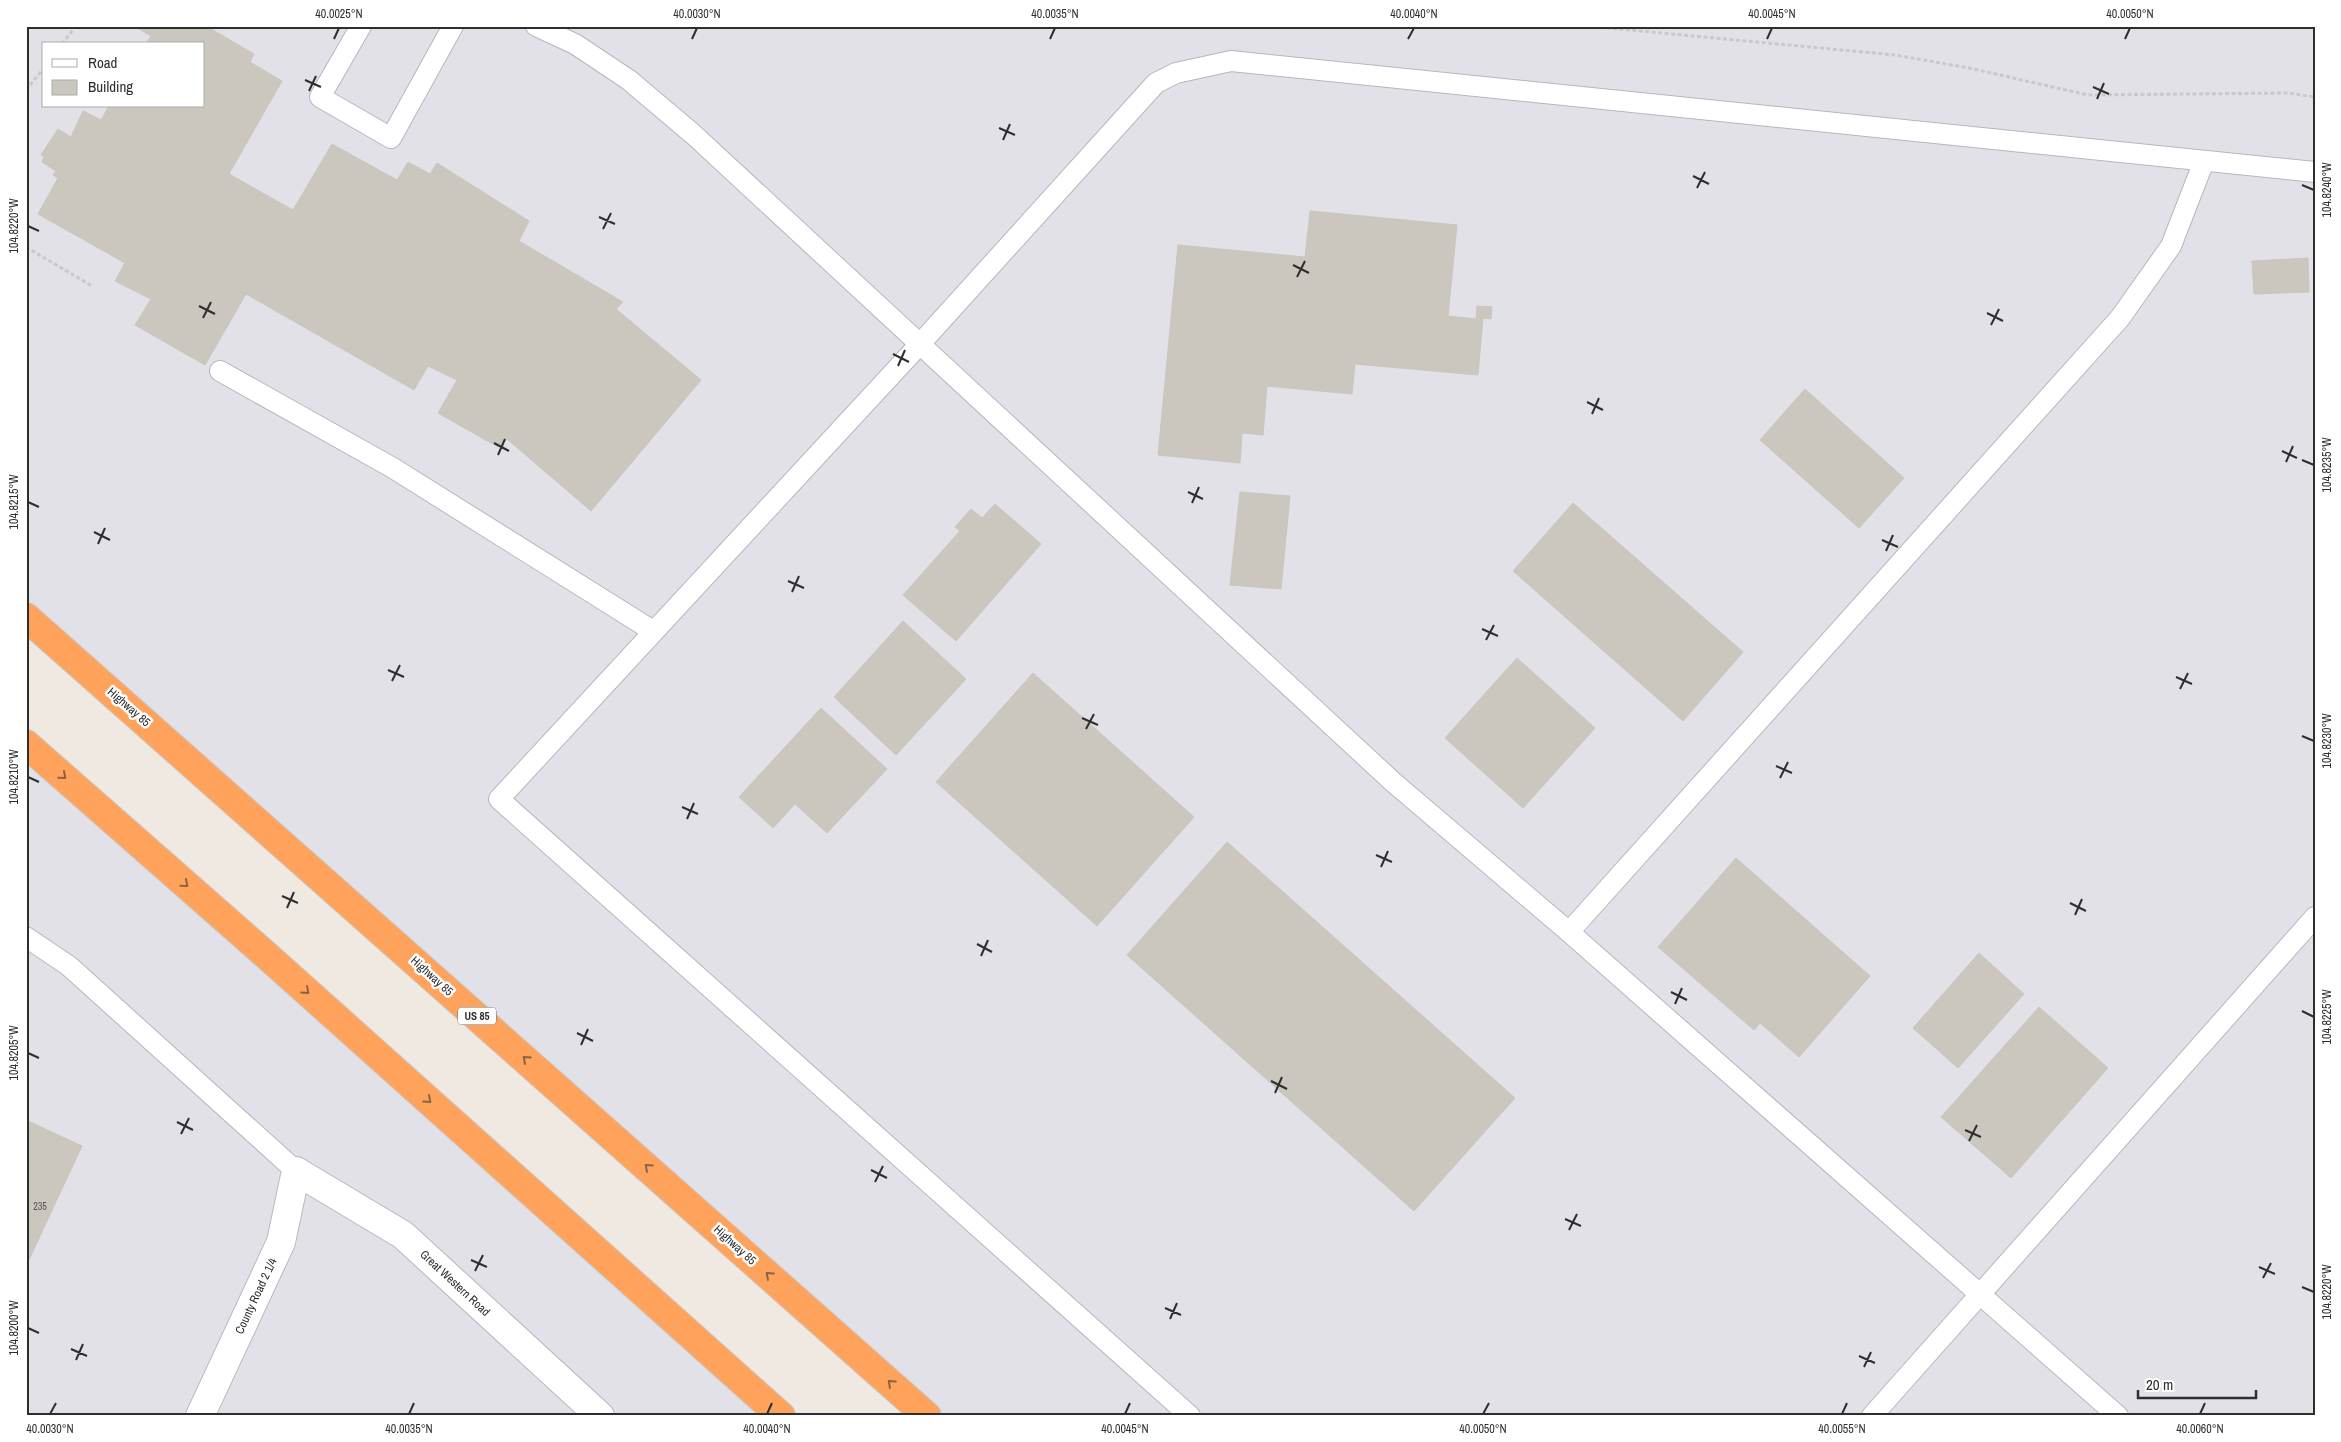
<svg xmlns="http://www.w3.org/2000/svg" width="2341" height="1442" font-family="'Archivo Narrow',sans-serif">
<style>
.industrial{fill:#e3e1e8;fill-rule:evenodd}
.building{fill:#cbc7bf;stroke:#cbc5ba}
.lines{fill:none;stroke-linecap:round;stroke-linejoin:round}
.lane-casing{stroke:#b4b7c1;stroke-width:22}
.street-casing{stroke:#b4b7c1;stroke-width:30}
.highway-casing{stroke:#c9c9c9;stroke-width:30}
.path{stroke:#c9c9c9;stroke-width:3;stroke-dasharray:4 2.5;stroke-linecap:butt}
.lane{stroke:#fff;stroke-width:20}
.street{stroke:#fff;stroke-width:28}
.highway{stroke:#ffa35c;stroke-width:28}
.oneway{stroke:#8c6343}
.ticks{fill:none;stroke:#2e2e2e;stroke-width:2}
.labels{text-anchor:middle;stroke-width:5;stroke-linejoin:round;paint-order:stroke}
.number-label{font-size:10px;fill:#555452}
.shield{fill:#fff;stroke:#6d6d6d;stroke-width:1}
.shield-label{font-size:11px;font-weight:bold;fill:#2e2e2e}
.street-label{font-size:12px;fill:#2e2e2e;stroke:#fff}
.neatline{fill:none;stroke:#2e2e2e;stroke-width:2}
.ticks-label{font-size:12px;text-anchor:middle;fill:#2e2e2e}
</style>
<rect width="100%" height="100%" fill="#efe9e1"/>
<!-- industrial -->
<path class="industrial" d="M26 26H2315V1416H927L26 617ZM44 44H204V106H44Z
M26 744 781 1416H26Z"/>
<!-- building -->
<path class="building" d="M206 26 254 54 250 62 282 81 229 174 293 210 332 144 397 180 408 162 430 174 437 163 529 221 519 241 623 302 616 309 701 380 591 511 507 439 498 447 438 413 457 380 428 366 414 390 246 294 205 365 135 325 151 299 115 281 125 263 38 214 58 178 53 175 56 171 42 162 44 156 41 155 58 129 71 137 83 111 101 120 109 106H204V44H146L151 36 134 26Z
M1310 211 1457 225 1448 316 1476 319 1477 306 1492 307 1491 319 1483 318 1478 375 1355 364 1352 394 1267 386 1263 435 1242 433 1240 463 1158 455 1178 245 1305 257Z
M2308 258 2309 292 2254 294 2252 261Z
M1805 389 1904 478 1859 528 1760 440Z
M1240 492 1290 496 1281 589 1230 585Z
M1573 503 1743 652 1683 721 1513 571Z
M995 504 1041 544 956 641 903 595 960 531 955 527 971 509 982 518Z
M903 621 966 679 896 755 834 697Z
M1517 658 1595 728 1523 808 1445 738Z
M1033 673 1194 817 1097 926 936 782Z
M821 708 887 769 827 833 795 804 773 828 739 797Z
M1227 842 1515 1098 1414 1211 1127 955Z
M1736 858 1870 976 1799 1057 1760 1023 1754 1030 1658 947Z
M1979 953 2024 994 1958 1068 1913 1028Z
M2039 1007 2108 1068 2011 1178 1941 1117Z
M26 1120 82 1146 26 1266Z"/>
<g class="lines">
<!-- lane casing -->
<g class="lane-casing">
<path id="lane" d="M361 26 320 97 391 138 453 26
M536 26 575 44 629 80 694 135 1393 782 1569 932 2118 1416
M220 371 393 468 653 631
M1569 932 2120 318 2171 246 2204 161
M26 937 69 966 296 1171
M1190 1416 499 799 919 345 1156 83 1176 73 1231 61 2315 172
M1872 1416 2315 917"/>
</g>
<!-- street casing -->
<g class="street-casing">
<path id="street" d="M200 1416 281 1242 296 1171 403 1235 600 1416"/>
</g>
<!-- highway casing -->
<g class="highway-casing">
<path id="highway" d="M26 617 927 1416
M26 744 266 955 781 1416"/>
</g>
<!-- path -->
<path class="path" d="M1587 26 1895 55 1969 68 2088 95 2288 93 2315 97
M62 44 76 26
M26 90 44 68
M26 247 92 286"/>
<!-- lane -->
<use href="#lane" class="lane"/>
<!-- street -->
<use href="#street" class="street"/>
<!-- highway -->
<use href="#highway" class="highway"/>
</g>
<!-- one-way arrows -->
<defs><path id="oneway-chevron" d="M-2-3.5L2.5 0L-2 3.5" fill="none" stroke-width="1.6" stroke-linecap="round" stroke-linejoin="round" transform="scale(1.25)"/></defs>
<g class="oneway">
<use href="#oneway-chevron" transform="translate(63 776) rotate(41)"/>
<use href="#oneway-chevron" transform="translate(185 884) rotate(41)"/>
<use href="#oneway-chevron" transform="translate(306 991) rotate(42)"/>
<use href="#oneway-chevron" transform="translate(526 1059) rotate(-138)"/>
<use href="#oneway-chevron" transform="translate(428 1100) rotate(42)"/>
<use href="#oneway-chevron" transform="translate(648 1167) rotate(-138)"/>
<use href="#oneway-chevron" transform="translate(769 1275) rotate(-138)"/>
<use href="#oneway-chevron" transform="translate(891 1383) rotate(-138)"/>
</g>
<!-- ticks -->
<path class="ticks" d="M334 39 339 28M692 39 697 28M1050 39 1055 28M1408 39 1414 28M1767 39 1772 28M2125 39 2130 28M305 80 321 87M2093 87 2109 94M309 91 316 76M2097 99 2104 83M999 128 1015 135M1003 140 1010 124M1693 176 1709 184M2302 185 2314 190M1697 188 1705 172M599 217 615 224M28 226 39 231M603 229 611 213M1293 265 1309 273M1297 277 1305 261M199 306 215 314M1987 313 2003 321M203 318 211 302M1991 325 1999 309M893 354 909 362M898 366 905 350M1587 402 1603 410M1592 414 1599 398M494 443 509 451M2282 451 2297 458M498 455 505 439M2302 460 2314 465M2286 462 2293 446M1188 492 1203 499M28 502 39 507M1192 503 1199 487M94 532 110 540M1882 540 1898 547M98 544 105 528M1886 551 1893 535M788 581 804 588M792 592 799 576M1482 629 1498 636M1486 640 1494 625M388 670 404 677M2176 677 2192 684M392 681 400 665M2180 689 2188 673M1082 718 1098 725M1086 729 1094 714M2302 736 2314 741M1776 766 1792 773M28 777 39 782M1780 778 1788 762M682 807 698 814M687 819 694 803M1376 855 1392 862M1381 867 1388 851M282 896 298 903M2070 903 2086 911M287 908 294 892M2075 915 2082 899M977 944 992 952M981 956 988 940M1671 992 1687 1000M1675 1004 1682 988M2302 1011 2314 1017M577 1033 593 1041M581 1045 588 1029M28 1053 39 1058M1271 1081 1287 1089M1275 1093 1282 1077M177 1122 193 1130M1965 1130 1981 1137M181 1134 189 1118M1969 1141 1977 1125M871 1170 887 1178M875 1182 883 1166M1565 1219 1581 1226M1569 1230 1577 1214M471 1260 487 1267M2259 1267 2275 1274M475 1271 483 1255M2263 1278 2271 1263M2302 1287 2314 1292M1165 1308 1181 1315M1170 1319 1177 1303M28 1328 39 1333M71 1349 87 1356M1859 1356 1875 1363M76 1360 83 1344M1864 1367 1871 1352M50 1414 56 1403M409 1414 414 1403M767 1414 772 1403M1125 1414 1130 1403M1483 1414 1489 1403M1842 1414 1847 1403M2200 1414 2205 1403"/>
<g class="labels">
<!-- number labels -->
<g class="number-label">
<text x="40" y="1210">235</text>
</g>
<!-- shield labels -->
<rect class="shield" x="458" y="1007.5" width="38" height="17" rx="4"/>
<g class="shield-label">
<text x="477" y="1020">US 85</text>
</g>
<!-- street labels -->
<g class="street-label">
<text transform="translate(129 707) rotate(41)" y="4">Highway 85</text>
<text transform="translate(432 976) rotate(42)" y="4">Highway 85</text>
<text transform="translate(735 1245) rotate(42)" y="4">Highway 85</text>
<text transform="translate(455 1283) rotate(43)" y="4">Great Western Road</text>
<text transform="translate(256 1296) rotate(-65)" y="4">County Road 2 1/4</text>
</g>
</g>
<!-- border -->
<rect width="2341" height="1442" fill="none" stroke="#ffffff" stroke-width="55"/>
<!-- legend -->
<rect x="42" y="42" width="162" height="65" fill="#ffffff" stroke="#ababab"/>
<rect x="52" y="59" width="25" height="8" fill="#ffffff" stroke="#ababab"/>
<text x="88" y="68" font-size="15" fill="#2e2e2e">Road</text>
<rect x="52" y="80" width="25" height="15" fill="#cbc7bf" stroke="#ababab"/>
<text x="88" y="92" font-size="15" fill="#2e2e2e">Building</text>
<!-- scale -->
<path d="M2138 1390v8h118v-8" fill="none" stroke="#2e2e2e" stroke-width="2.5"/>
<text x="2146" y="1390" font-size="15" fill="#2e2e2e" stroke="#ffffff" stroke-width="4" paint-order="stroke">20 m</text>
<rect x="28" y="28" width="2286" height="1386" class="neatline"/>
<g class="ticks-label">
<text x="339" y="18">40.0025°N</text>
<text x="697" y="18">40.0030°N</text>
<text x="1055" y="18">40.0035°N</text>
<text x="1414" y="18">40.0040°N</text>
<text x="1772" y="18">40.0045°N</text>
<text x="2130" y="18">40.0050°N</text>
<text transform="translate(2327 190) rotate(-90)" y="4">104.8240°W</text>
<text transform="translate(14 226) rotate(-90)" y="4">104.8220°W</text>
<text transform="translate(2327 465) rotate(-90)" y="4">104.8235°W</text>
<text transform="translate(14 502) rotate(-90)" y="4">104.8215°W</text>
<text transform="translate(2327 741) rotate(-90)" y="4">104.8230°W</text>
<text transform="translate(14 777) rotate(-90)" y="4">104.8210°W</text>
<text transform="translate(2327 1017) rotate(-90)" y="4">104.8225°W</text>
<text transform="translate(14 1053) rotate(-90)" y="4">104.8205°W</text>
<text transform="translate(2327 1292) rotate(-90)" y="4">104.8220°W</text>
<text transform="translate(14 1328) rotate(-90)" y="4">104.8200°W</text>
<text x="50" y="1433">40.0030°N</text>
<text x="409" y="1433">40.0035°N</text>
<text x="767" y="1433">40.0040°N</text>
<text x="1125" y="1433">40.0045°N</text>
<text x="1483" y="1433">40.0050°N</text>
<text x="1842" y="1433">40.0055°N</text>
<text x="2200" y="1433">40.0060°N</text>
</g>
</svg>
